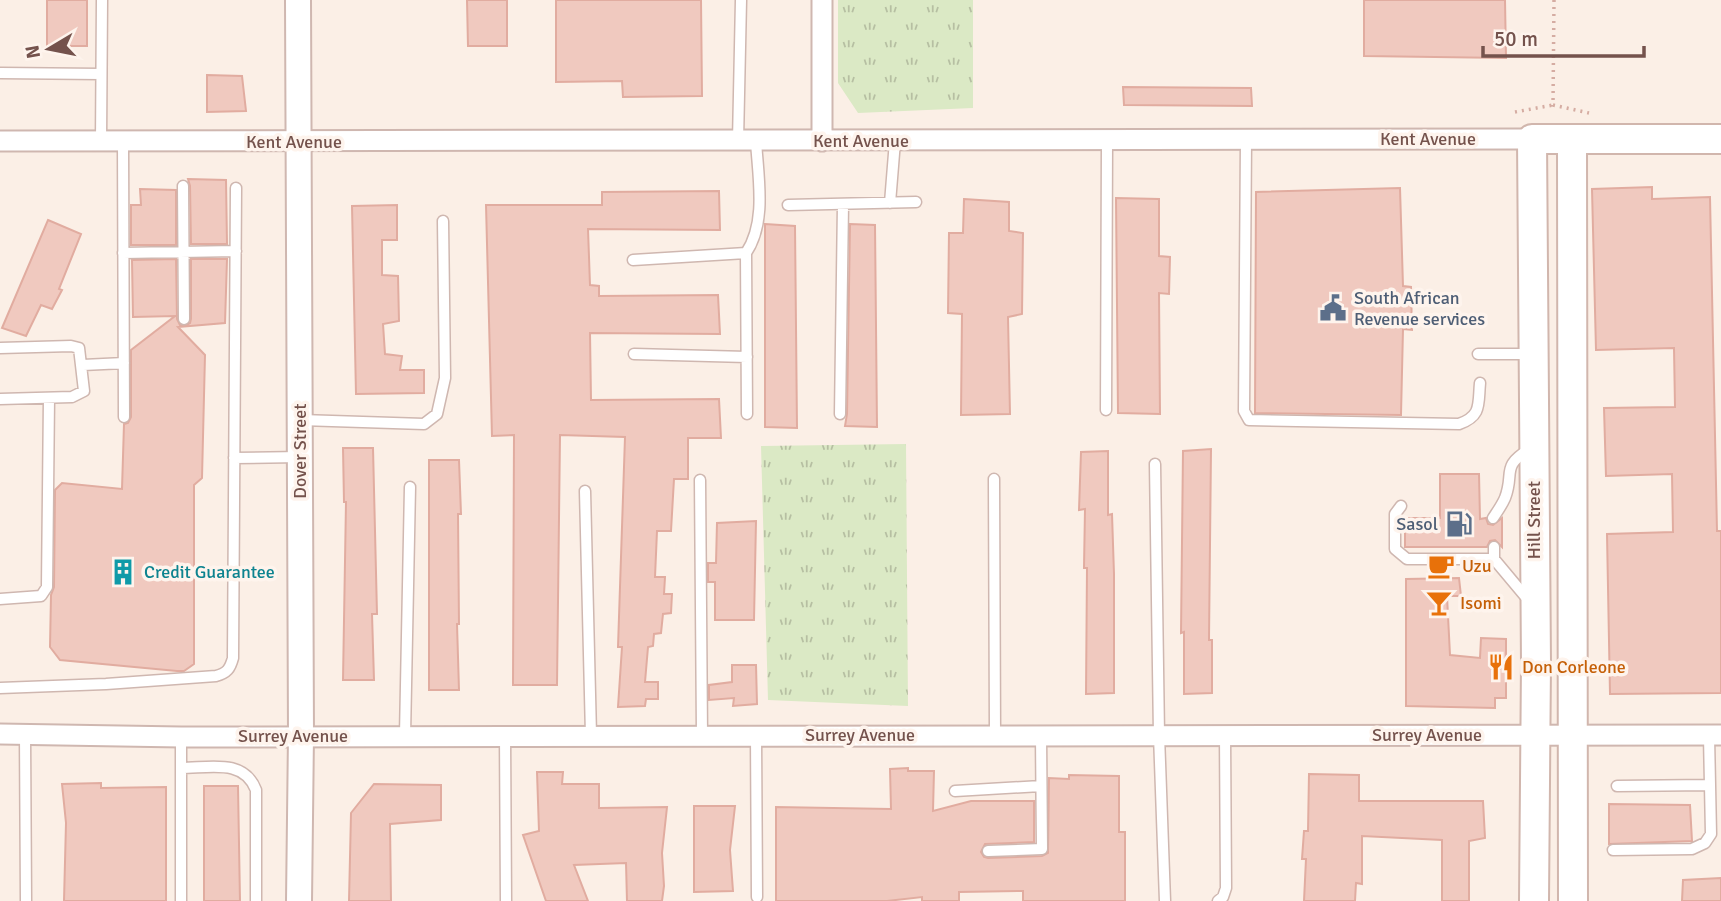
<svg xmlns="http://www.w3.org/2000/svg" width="1721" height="901" font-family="Signika,sans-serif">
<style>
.grass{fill:url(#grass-tufts)}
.building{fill:#f0c9bf;stroke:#e1aca0;stroke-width:2}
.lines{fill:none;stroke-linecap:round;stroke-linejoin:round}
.service-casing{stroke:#cfb7b0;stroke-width:13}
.minor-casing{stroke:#cfb7b0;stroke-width:23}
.tertiary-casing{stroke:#cfb7b0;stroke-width:28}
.secondary-casing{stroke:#d1b6ad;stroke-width:32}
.path{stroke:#d5aca2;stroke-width:3.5;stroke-dasharray:2 5;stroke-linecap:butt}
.service{stroke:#fff;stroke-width:10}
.minor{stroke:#fff;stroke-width:19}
.tertiary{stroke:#fff;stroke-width:24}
.secondary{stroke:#fff;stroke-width:28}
.labels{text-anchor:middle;stroke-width:7;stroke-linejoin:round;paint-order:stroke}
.street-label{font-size:18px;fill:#74524c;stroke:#fef4ed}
.service-label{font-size:18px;fill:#4e5e75;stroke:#fef4ed;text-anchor:start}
.food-label{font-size:18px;fill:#c56008;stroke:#fef4ed;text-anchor:start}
.culture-label{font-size:18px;fill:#0d838f;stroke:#fef4ed;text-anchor:start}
</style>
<defs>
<pattern id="grass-tufts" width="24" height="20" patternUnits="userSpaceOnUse" patternTransform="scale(1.75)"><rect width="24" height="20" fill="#dbe9c5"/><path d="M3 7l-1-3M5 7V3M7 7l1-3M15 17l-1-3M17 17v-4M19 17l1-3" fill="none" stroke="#b6bfa2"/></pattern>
</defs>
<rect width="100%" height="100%" fill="#fbefe6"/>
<!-- grass -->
<path class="grass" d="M838 0H973V108L858 113 838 83Z
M906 444 908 706 768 700 761 446Z"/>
<!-- building -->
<path class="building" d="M47 0H87V46H47Z
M467 0H507V46H468Z
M556 0H701L702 96 623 97 622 81 556 82Z
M1364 0H1505L1506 58 1364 56Z
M207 75 242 76 246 111 207 112Z
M1123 87 1251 88 1252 106 1124 105Z
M188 179 226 180 227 244H191L190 186Z
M1652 187V199L1710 197 1717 531H1721V693L1610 694 1607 534 1673 532 1672 474 1606 476 1604 408 1675 407 1674 348 1596 350 1592 189Z
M1400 188 1403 286 1411 287 1412 330 1403 329 1401 415 1255 413 1256 192Z
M140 189 176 190V245H131V205H141Z
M719 191 720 230 588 229 590 285 599 286V296L718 295 720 334 590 333 591 400 719 399 721 438H688V479H674L671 531H657L655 577H665L664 594H672L671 613 663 614 661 633 654 634 653 646 648 647 645 682H658V699H646L645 706 618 707 622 647H618L625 437 560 435 557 685H513L514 435 492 436 486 205H602V192Z
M1116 198 1159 199V256L1170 257 1169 294 1159 293 1160 414 1118 413Z
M964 199 1009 202V231L1023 233 1022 314 1008 317 1010 414 961 415 962 314 948 313 949 233H963Z
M397 205V240H382V275L398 276 399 321 383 324 385 354 402 356 400 370H424V393L356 394 352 206Z
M48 220 81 234 59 289 62 290 52 309 41 305 26 336 2 328Z
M765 224 795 226 797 428 765 427Z
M850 224 875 225 877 427 845 426 847 414Z
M176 259 177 319 180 325 185 326 190 323 191 319V259H227L225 323 178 327 205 355 202 478 194 485V664L184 671H177L60 660 50 647 51 595 54 587 55 490 62 483 122 489 124 424 128 423 131 417V350L175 316 133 317 132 260Z
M343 448H373L377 614H372L374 680H343L346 502H344Z
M1211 449 1209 640H1212V693L1184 694V632L1181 633 1183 451Z
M1108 451V515L1112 514 1114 574V693L1086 694 1087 568H1084L1085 509 1079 510 1081 452Z
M429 460H459L461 514H458L459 624H457L459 690H429Z
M1440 474H1479L1480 519 1486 518 1488 524 1493 525 1502 518V547L1495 540 1490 541 1487 547H1405V518H1440Z
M756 521 754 620H715V582H708V563H716L717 523Z
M1459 578 1461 596H1447L1450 655 1480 658 1481 638 1506 639V698H1495V708L1406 706V579Z
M732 665H756L757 704 733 706 734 698 709 700V685L732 682Z
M908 768V771H934L933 811 971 801H1034V842L985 844 981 852 984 857 988 858 1042 856 1048 853 1049 778 1069 779V775L1119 776V832H1125V901H1023V891L959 892V901H922V897L887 901H776V807L891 809 890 769Z
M537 772H563L562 784H599V808L667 807 662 853 664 886 662 901H627L626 863 574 865 588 901H546L523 835 539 831Z
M1309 774 1359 775V801H1483L1485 838 1469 841V901H1442V840L1362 836V884L1356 883 1355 901H1304L1306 859H1302L1304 831H1308Z
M101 783V788L166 787V901H64L66 823 62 784Z
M374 784 441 785V820L390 824 391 901H349L351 813Z
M204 786H238L240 901H204Z
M1609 804 1690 805 1692 841 1609 844Z
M694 806H735L730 850 733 891 694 892Z
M1721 878V901H1682L1683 880Z"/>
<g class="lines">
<!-- service casing -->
<g class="service-casing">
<path id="service" d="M0 73 101 74
M1246 140 1244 411 1249 420 1459 424C1482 416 1478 404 1480 383
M738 141 741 0
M101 142 102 0
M123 142 124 417
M183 186 184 319
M890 203 895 141
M788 205 916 202
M123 253 236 251
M633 260 746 253
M0 348 71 346 79 348 84 391 72 397 0 399
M634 354 747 357
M1478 354H1532
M83 365 124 363
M1106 410 1107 141
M747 414 746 253C767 222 758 177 756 141
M840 414 843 204
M301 420 424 424 437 414 445 378 443 221
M234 458 300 457
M1155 464 1159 735 1165 901
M994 479 995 735
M700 480 702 735
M585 491 591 735
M1401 506 1395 514V549L1407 559H1494V547
M1493 518C1497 512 1502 505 1505 498 1515 472 1500 467 1530 449
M1494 559 1530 602
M0 599 41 596 47 587 49 398
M0 688 106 684 216 676C227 673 230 669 233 658L236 188
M25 734 26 901
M405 735 410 487
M505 735 506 901
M756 735 757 897
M181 768C209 768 244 758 256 790V901
M1617 786 1709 785
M955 791 1041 786
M1613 850 1692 849 1705 843 1711 834 1709 736
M988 851 1042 849 1041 736
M181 901V737
M1218 901 1223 897 1226 888 1225 735"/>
</g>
<!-- minor casing -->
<g class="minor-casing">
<path id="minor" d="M0 141 1532 139
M822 141V0
M0 734 181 737 1721 735"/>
</g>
<!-- tertiary casing -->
<g class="tertiary-casing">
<path id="tertiary" d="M298 0 301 735 299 901"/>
</g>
<!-- secondary casing -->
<g class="secondary-casing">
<path id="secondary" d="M1572 139 1573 901
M1534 901 1536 663 1532 139H1721"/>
</g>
<!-- path -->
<path class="path" d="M1554 0 1553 105 1589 113
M1515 112 1553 105"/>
<!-- service -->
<use href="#service" class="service"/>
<!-- minor -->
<use href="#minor" class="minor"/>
<!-- tertiary -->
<use href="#tertiary" class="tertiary"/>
<!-- secondary -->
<use href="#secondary" class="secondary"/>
</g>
<!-- icons -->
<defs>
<g id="civic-bare" transform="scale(2.1)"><path d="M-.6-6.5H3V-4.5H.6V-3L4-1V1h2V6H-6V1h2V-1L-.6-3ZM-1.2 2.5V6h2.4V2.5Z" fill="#5c6f8a" stroke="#fef4ed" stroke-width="2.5" paint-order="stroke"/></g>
<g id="fuel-bare" transform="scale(2.1)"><path d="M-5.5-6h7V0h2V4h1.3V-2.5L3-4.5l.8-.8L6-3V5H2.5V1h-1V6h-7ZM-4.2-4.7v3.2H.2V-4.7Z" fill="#5c6f8a" stroke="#fef4ed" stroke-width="2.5" paint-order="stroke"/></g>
<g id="cafe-bare" transform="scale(2.1)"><path d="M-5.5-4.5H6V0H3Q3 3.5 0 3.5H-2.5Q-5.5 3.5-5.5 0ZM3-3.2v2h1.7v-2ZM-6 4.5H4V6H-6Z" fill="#e8710a" stroke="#fef4ed" stroke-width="2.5" paint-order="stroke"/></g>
<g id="building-bare" transform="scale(2.1)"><path d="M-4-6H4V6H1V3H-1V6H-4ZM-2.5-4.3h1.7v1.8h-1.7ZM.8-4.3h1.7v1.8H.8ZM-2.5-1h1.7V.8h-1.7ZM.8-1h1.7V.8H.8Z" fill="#0f9aa8" stroke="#fef4ed" stroke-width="2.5" paint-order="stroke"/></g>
<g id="bar-bare" transform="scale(2.1)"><path d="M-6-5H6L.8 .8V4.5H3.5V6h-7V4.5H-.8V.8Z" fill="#e8710a" stroke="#fef4ed" stroke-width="2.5" paint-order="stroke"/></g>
<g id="restaurant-bare" transform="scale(2.1)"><path d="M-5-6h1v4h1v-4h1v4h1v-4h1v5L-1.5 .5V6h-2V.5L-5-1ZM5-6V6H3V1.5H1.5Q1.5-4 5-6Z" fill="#e8710a" stroke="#fef4ed" stroke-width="2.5" paint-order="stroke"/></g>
</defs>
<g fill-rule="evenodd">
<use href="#civic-bare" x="1333" y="308"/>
<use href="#fuel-bare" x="1459" y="524"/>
<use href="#cafe-bare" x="1441" y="566"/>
<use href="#building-bare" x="123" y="572"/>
<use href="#bar-bare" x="1439" y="603"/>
<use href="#restaurant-bare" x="1501" y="667"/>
</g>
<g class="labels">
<!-- street labels -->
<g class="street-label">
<text x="1428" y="145">Kent Avenue</text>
<text x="861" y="147">Kent Avenue</text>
<text x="294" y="148">Kent Avenue</text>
<text transform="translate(300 451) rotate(-90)" y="6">Dover Street</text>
<text transform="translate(1534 520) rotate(-90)" y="6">Hill Street</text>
<text x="860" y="741">Surrey Avenue</text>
<text x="1427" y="741">Surrey Avenue</text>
<text x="293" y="742">Surrey Avenue</text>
</g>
<!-- service labels -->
<g class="service-label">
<text x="1354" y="304">South African<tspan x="1354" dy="21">Revenue services</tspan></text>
<text x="1438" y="530" text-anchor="end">Sasol</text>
</g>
<!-- food labels -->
<g class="food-label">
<text x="1462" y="572">Uzu</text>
<text x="1460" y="609">Isomi</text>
<text x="1522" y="673">Don Corleone</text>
</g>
<!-- culture labels -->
<g class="culture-label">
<text x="144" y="578">Credit Guarantee</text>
</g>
</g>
<!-- north arrow -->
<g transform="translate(49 49) rotate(260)" stroke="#fef4ed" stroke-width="5" paint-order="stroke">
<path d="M0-5L12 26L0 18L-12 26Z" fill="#74524c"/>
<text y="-10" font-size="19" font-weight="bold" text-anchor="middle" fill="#74524c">N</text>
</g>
<!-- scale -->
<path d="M1483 46v10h161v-10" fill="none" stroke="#74524c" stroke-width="3.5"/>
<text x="1494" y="46" font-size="21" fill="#74524c" stroke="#fef4ed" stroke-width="5" paint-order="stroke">50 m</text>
</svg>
